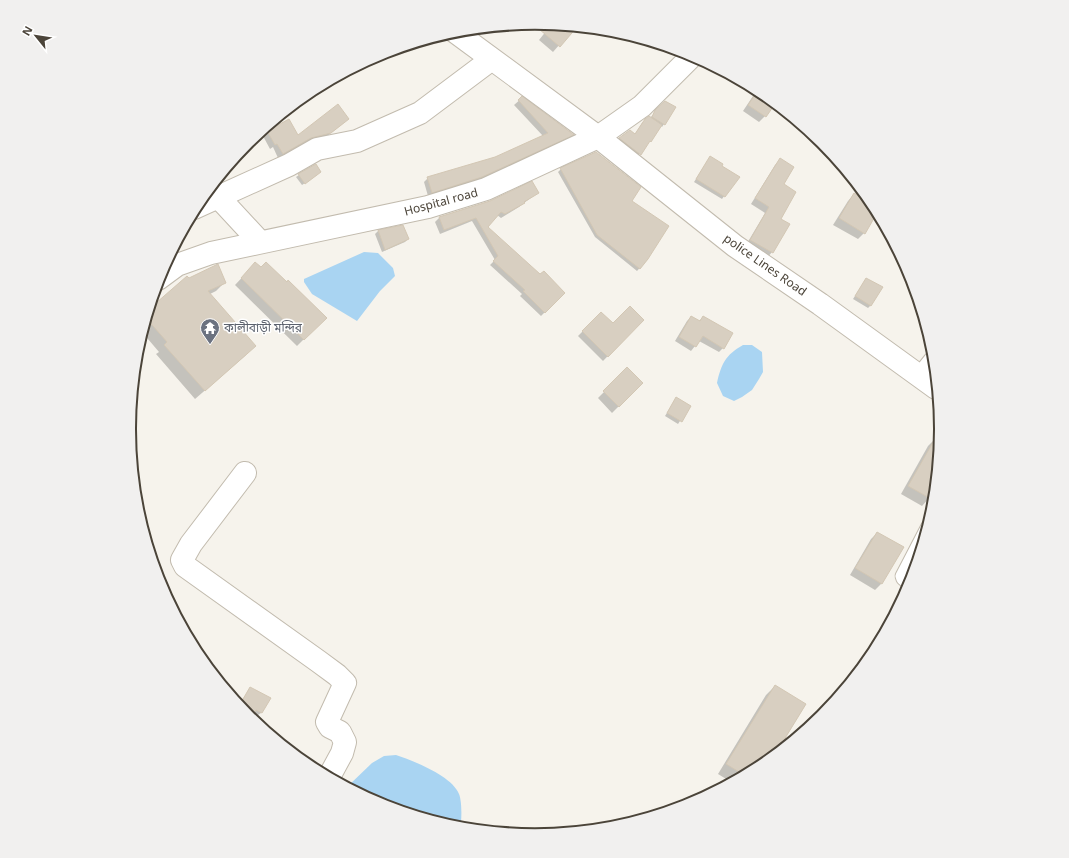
<svg xmlns="http://www.w3.org/2000/svg" width="1069" height="858" font-family="'Noto Sans','Noto Sans Bengali',sans-serif">
<style>
.water{fill:#a9d4f2}
.shadow{fill:#0003}
.building{fill:#d8cfc1;stroke:#d3c7b4}
.lines{fill:none;stroke-linecap:round;stroke-linejoin:round}
.service-casing{stroke:#c2bbae;stroke-width:13}
.minor-casing{stroke:#c2bbae;stroke-width:24}
.tertiary-casing{stroke:#c2bbae;stroke-width:24}
.service{stroke:#fff;stroke-width:11}
.minor{stroke:#fff;stroke-width:22}
.tertiary{stroke:#fff;stroke-width:22}
.labels{text-anchor:middle;stroke-width:3;stroke-linejoin:round;paint-order:stroke}
.street-label{font-size:12px;fill:#4b4439;stroke:#fff}
.worship-label{font-size:12px;fill:#5b616d;stroke:#fff;text-anchor:start}
.rim{fill:none;stroke:#4b4439;stroke-width:2}
</style>
<rect width="100%" height="100%" fill="#f6f3ec"/>
<!-- water -->
<path class="water" d="M364 252 378 253 393 268 395 276 380 291 357 321 312 294 304 282V279Z
M743 345H752L762 352 763 372 759 379 752 390 742 397 734 401 723 396 717 383C721 365 725 355 743 345Z
M396 755C414 761 452 776 459 794 462 801 462 820 460 828L379 804 347 787 372 763 384 756Z"/>
<!-- shadow -->
<path class="shadow" d="M551 25 575 27 553 52 539 40Z
M757 90 774 103 765 116 759 122 743 111Z
M522 98 572 135 568 139 476 181 428 196 424 182 428 178 496 158 543 136 514 105Z
M665 102 664 124 662 127 661 126 637 157 617 141 630 131 635 134 642 123 645 120 650 118Z
M348 119 326 137 306 142 278 158 273 147 270 149 263 136 267 132 288 120 298 137Z
M237 155 241 158 219 180 217 179Z
M710 157 721 166 738 177 722 199 694 182Z
M780 160 782 185 780 219 788 224 772 252 767 258 746 245 765 213 751 204 775 165Z
M561 169 630 202 648 259 637 271 595 237 558 172Z
M299 175H317L302 185 296 177Z
M537 193 519 207 501 218 497 215 487 227 540 276 564 293 541 316 520 296 522 294 490 265 495 260 472 221 440 234 435 222 439 218 490 202Z
M854 194 873 206 877 212 864 233 858 239 833 225 848 201Z
M402 226 408 239 405 242 382 252 375 234 378 231Z
M250 269 325 318 297 346 235 285Z
M188 279 225 282 216 291 210 294 246 355 195 399 156 354 159 352 142 332 148 311Z
M864 282 871 305 868 308 853 299Z
M912 283 915 293 909 289Z
M601 313 613 325 643 320 603 361 578 336Z
M691 317 699 321 703 317 723 348 719 352 699 341 691 351 675 341 687 321Z
M627 369 642 383 612 413 598 398Z
M676 398 690 406 678 424 665 416Z
M936 438 939 440 934 495H932L922 506 901 494 928 446Z
M877 533 902 548 881 584 875 590 850 575 871 539Z
M775 686 805 705 774 755 760 767 731 782 718 774 766 695Z
M250 688 269 699 261 713 258 715 254 713 250 718 232 697 241 702Z"/>
<!-- building -->
<path class="building" d="M532 23H535L577 27 560 47Z
M758 90 775 104 766 117 748 105Z
M522 96 574 135 482 177 432 193 427 177 495 157 548 133 518 100Z
M665 101 676 107 665 125 652 117 655 110Z
M338 104 349 119 331 133 311 138 283 154 277 144 275 145 267 131 289 119 298 135Z
M649 116 662 125 651 142 650 141 641 155 619 138 630 130 635 134 645 119Z
M596 152 641 187 632 201 669 226 648 259 640 269 597 235 560 168Z
M710 156 723 164 722 166 740 177 725 197 696 179Z
M780 158 794 167 784 184 796 192 781 219 790 224 773 253 750 240 769 207 755 198Z
M316 164 321 172 305 184 298 174Z
M532 181 539 193 524 202 525 203 505 214 501 212 488 227 540 274 544 271 565 293 545 313 523 291 525 290 493 261 498 256 476 218 444 230 439 217 490 201Z
M854 193 873 204 877 213 865 234 839 218Z
M403 225 409 239 385 250 378 230Z
M255 262 261 267 266 262 287 282 288 280 327 318 304 340 241 278Z
M218 264 226 283 208 291 256 346 205 391 164 345 167 342 146 318 148 310 187 276 189 278Z
M866 278 883 287 871 306 855 296Z
M630 306 644 320 608 357 582 331 601 312 613 323Z
M691 316 700 321 703 316 733 333 724 349 703 336 696 347 679 337Z
M627 367 643 383 619 407 603 391Z
M676 397 691 406 682 422 667 413Z
M940 430 935 483 933 500 908 486Z
M877 532 904 547 882 584 855 568Z
M775 685 806 704 776 753 760 767 744 775 726 764Z
M250 687 271 698 262 713 256 710 251 719 239 706Z"/>
<g class="lines">
<!-- service casing -->
<g class="service-casing">
<path id="service" d="M909 585 902 579 901 576 927 526"/>
</g>
<!-- minor casing -->
<g class="minor-casing">
<path id="minor" d="M454 31 598 137 735 246 820 304 936 388
M210 188 260 242
M194 208 289 165 317 149 357 141 420 113 492 59
M922 377 934 362
M245 473 191 544 182 560 185 566 318 661 337 675 345 683 327 722 330 727 340 732 345 742 342 753 329 777"/>
</g>
<!-- tertiary casing -->
<g class="tertiary-casing">
<path id="tertiary" d="M158 279 177 265 211 253 428 207 486 189 598 137 642 106 693 55"/>
</g>
<!-- service -->
<use href="#service" class="service"/>
<!-- minor -->
<use href="#minor" class="minor"/>
<!-- tertiary -->
<use href="#tertiary" class="tertiary"/>
</g>
<!-- icons -->
<defs>
<g id="temple-pin" transform="scale(1)"><path d="M0 17L-7.5 6A9.5 9.5 0 1 1 7.5 6Z" fill="#6b7280" stroke="#fff"/><path d="M0-6L5-2H3V0L6.5 2.5H4V6H1.5V3h-3V6H-4V2.5H-6.5L-3 0V-2H-5Z" fill="#fff"/></g>
</defs>
<g fill-rule="evenodd">
<use href="#temple-pin" x="210" y="328"/>
</g>
<g class="labels">
<!-- street labels -->
<g class="street-label">
<text transform="translate(441 202) rotate(-15)" y="4">Hospital road</text>
<text transform="translate(765 265) rotate(35)" y="4">police Lines Road</text>
</g>
<!-- worship labels -->
<g class="worship-label">
<text x="224" y="332">কালীবাড়ী মন্দির</text>
</g>
</g>
<!-- crop -->
<path d="M0 0H1069V858H0ZM136 429a399 399 0 1 1 798 0a399 399 0 1 1-798 0Z" fill="#f1f0ef" fill-rule="evenodd"/>
<path class="rim" d="M136 429a399 399 0 1 1 798 0a399 399 0 1 1-798 0Z"/>
<!-- north arrow -->
<g transform="translate(36 36) rotate(300)" stroke="#ffffff" stroke-width="3" paint-order="stroke">
<path d="M0-3L7 15L0 10L-7 15Z" fill="#4b4439"/>
<text y="-6" font-size="11" font-weight="bold" text-anchor="middle" fill="#4b4439">N</text>
</g>
</svg>
